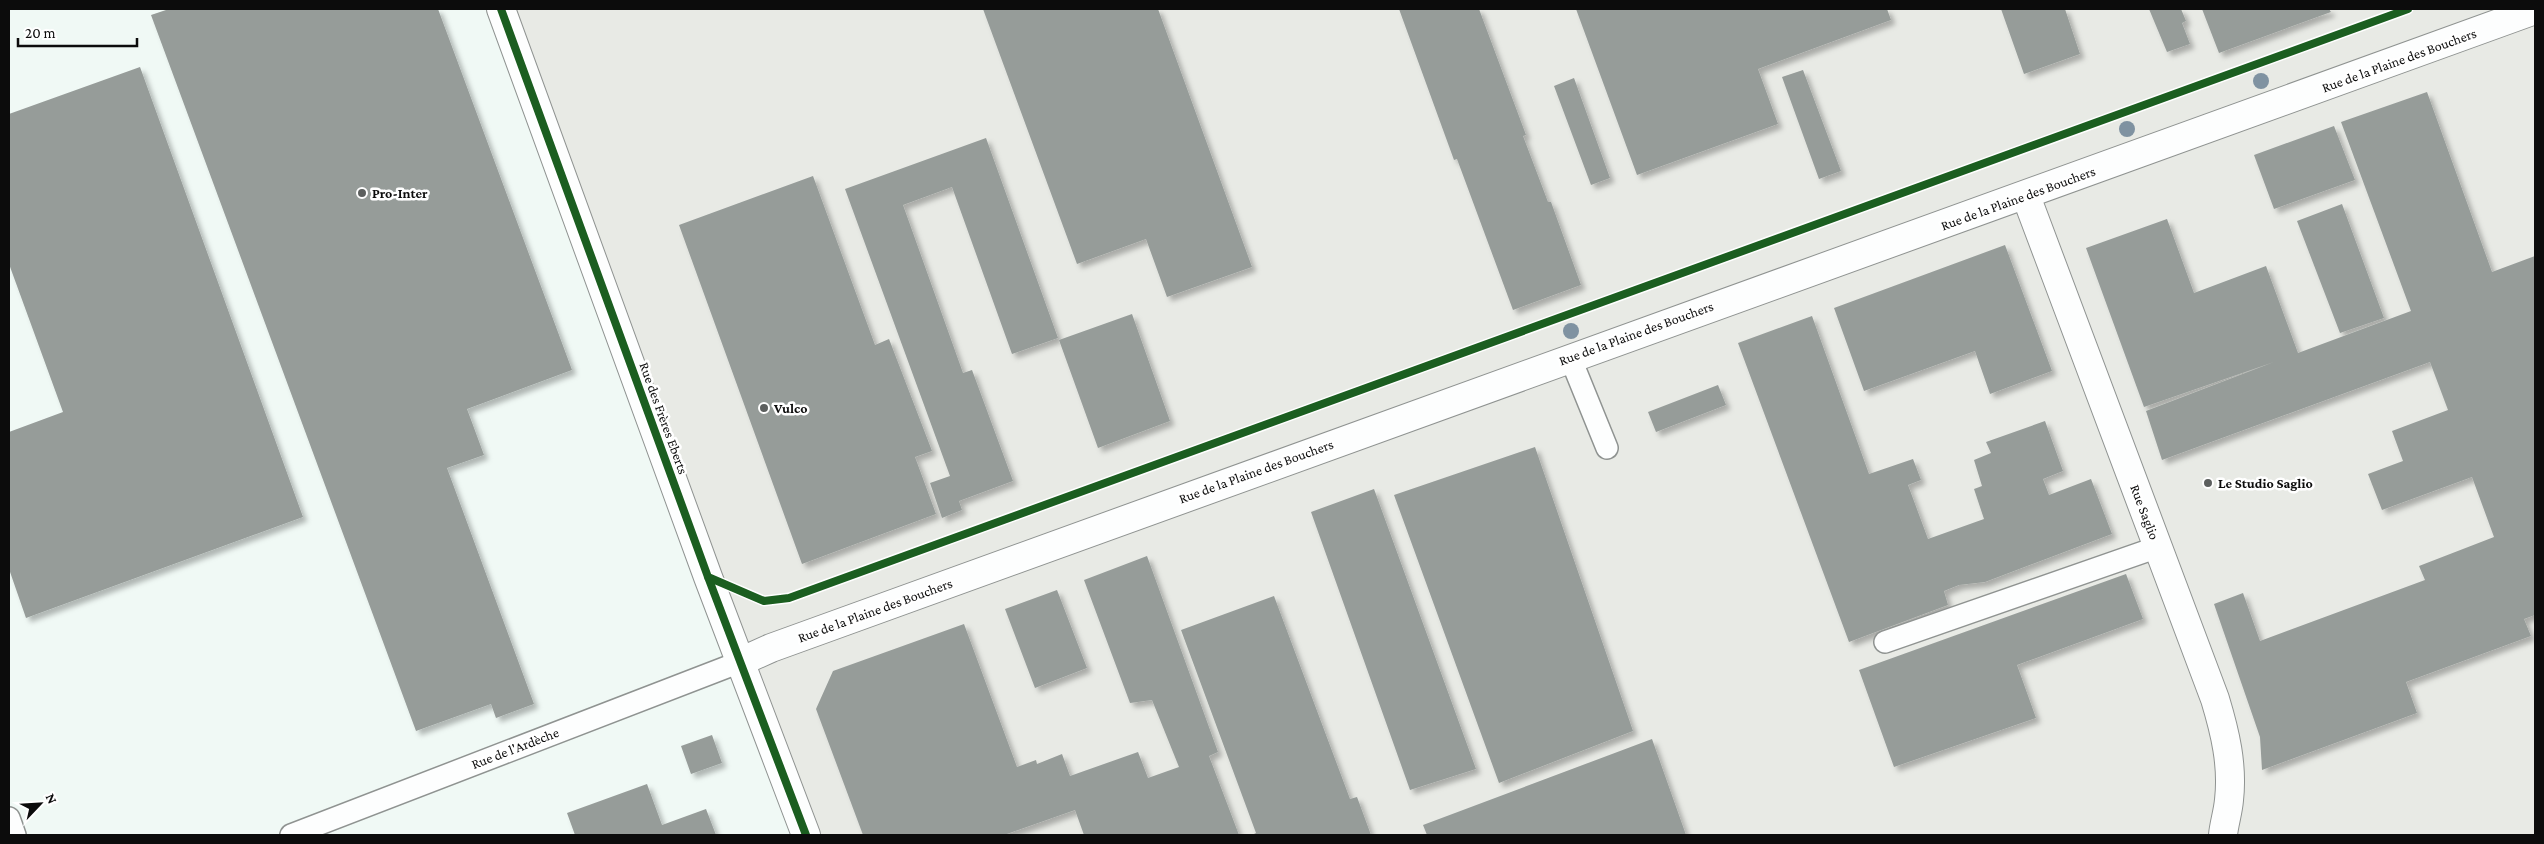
<svg xmlns="http://www.w3.org/2000/svg" width="2544" height="844" font-family="'Crimson Pro',serif">
<style>
.industrial{fill:#e8eae5}
.building{fill:#969c99;filter:url(#shadow)}
.lines{fill:none;stroke-linecap:round;stroke-linejoin:round}
.service-casing{stroke:#8f9391;stroke-width:24}
.minor-casing{stroke:#8f9391;stroke-width:30}
.tertiary-casing{stroke:#8f9391;stroke-width:30}
.service{stroke:#fdfefe;stroke-width:21}
.minor{stroke:#fdfefe;stroke-width:28}
.tertiary{stroke:#fdfefe;stroke-width:28}
.cycleway-casing{stroke:#fff;stroke-width:11}
.cycleway{stroke:#1b5e20;stroke-width:8}
.tree{fill:#7f92a1}
.poi-dot{fill:#5c5f5e;stroke:#fff;stroke-width:2}
.labels{text-anchor:middle;stroke-width:5;stroke-linejoin:round;paint-order:stroke}
.street-label{font-size:14px;fill:#0c0c0c;stroke:#fff}
.poi-label{font-size:14px;font-weight:bold;fill:#0c0c0c;stroke:#fff;text-anchor:start}
</style>
<defs>
<filter id="shadow"><feDropShadow dx="4.5" dy="4.5" stdDeviation="2.5" flood-color="#0004"/></filter>
</defs>
<rect width="100%" height="100%" fill="#f0f9f5"/>
<!-- industrial -->
<path class="industrial" d="M493 9H2535V835H795Z"/>
<!-- building -->
<path class="building" d="M169 9H438L572 370 467 409 484 455 447 468 534 704 496 718 491 704 416 731 151 15Z
M983 9H1158L1252 267 1167 297 1146 239 1077 264Z
M1399 9H1479L1526 135 1523 136 1548 202H1551L1581 285 1513 310 1457 159 1454 160Z
M1576 9H1887L1891 20 1758 69 1778 124 1637 175Z
M2001 9H2065L2080 54 2024 74Z
M2149 9H2181L2186 21 2182 23 2190 44 2167 52Z
M2202 9H2329L2331 12 2219 53Z
M140 67 303 517 26 618 9 569V432L63 412 9 264V114Z
M1803 70 1841 171 1819 179 1782 77Z
M1574 78 1610 178 1591 185 1554 86Z
M2427 92 2492 272 2535 256V615L2524 619 2531 636 2406 682 2417 713 2262 770 2260 737 2214 604 2243 593 2260 641 2425 580 2419 566 2494 537 2472 477 2382 510 2368 474 2403 461 2392 431 2448 410 2430 362 2162 460 2146 411 2274 362 2144 407 2086 248 2167 219 2194 293 2266 266 2298 353 2411 311 2341 122Z
M2334 126 2355 180 2274 209 2254 155Z
M986 138 1058 338 1012 354 952 187 903 205 963 373 972 370 1013 481 959 501 962 510 942 518 930 483 950 476 845 189Z
M813 176 875 345 889 339 932 451 915 457 936 514 802 564 679 225Z
M2342 204 2384 318 2340 333 2297 221Z
M2005 245 2052 371 1990 394 1975 351 1864 391 1834 308Z
M1132 314 1170 421 1098 448 1059 340Z
M1812 316 1869 474 1913 459 1921 480 1908 485 1928 539 1984 519 1974 489 1982 486 1974 460 1991 453 1986 442 2045 421 2063 471 2043 479 2049 495 2091 479 2112 534 1985 582 1959 585 1944 591 1948 605 1849 642 1738 343Z
M1718 385 1726 405 1656 432 1648 412Z
M1535 447 1633 731 1499 783 1394 495Z
M1374 489 1476 769 1410 790 1311 512Z
M1147 556 1218 752 1209 756 1239 835H1084L1075 810 1004 835H863L816 709 833 671 964 624 1017 767 1036 760 1037 764 1062 754 1070 776 1138 752 1148 778 1179 767 1152 700 1130 703 1084 580Z
M2126 574 2143 619 2017 665 2036 718 1894 767 1859 670Z
M1057 590 1087 668 1035 688 1005 609Z
M1274 596 1350 799 1357 797 1371 835H1252L1256 833 1181 630Z
M712 735 722 763 691 774 681 746Z
M1652 739 1686 835H1427L1423 825Z
M647 784 662 825 706 809 716 835H575L567 813Z"/>
<g class="lines">
<!-- service casing -->
<g class="service-casing">
<path id="service" d="M1570 357 1607 448
M1885 642 2158 547
M9 818 15 835
M291 835 740 662"/>
</g>
<!-- minor casing -->
<g class="minor-casing">
<path id="minor" d="M2026 196 2215 699C2225 732 2233 765 2229 800 2228 812 2224 824 2223 835"/>
</g>
<!-- tertiary casing -->
<g class="tertiary-casing">
<path id="tertiary" d="M501 9 708 577 806 835
M740 662 771 648C1358 433 1947 223 2535 10"/>
</g>
<!-- service -->
<use href="#service" class="service"/>
<!-- minor -->
<use href="#minor" class="minor"/>
<!-- tertiary -->
<use href="#tertiary" class="tertiary"/>
<!-- cycleway casing -->
<g class="cycleway-casing">
<path id="cycleway" d="M501 9 708 577 806 835
M708 577 764 601 789 598 2408 9"/>
</g>
<!-- cycleway -->
<use href="#cycleway" class="cycleway"/>
</g>
<!-- trees -->
<g class="tree">
<circle cx="2261" cy="81" r="8"/>
<circle cx="2127" cy="129" r="8"/>
<circle cx="1571" cy="331" r="8"/>
</g>
<!-- markers -->
<g class="poi-dot">
<circle cx="362" cy="193" r="5"/>
<circle cx="764" cy="408" r="5"/>
<circle cx="2208" cy="483" r="5"/>
</g>
<g class="labels">
<!-- street labels -->
<g class="street-label">
<text transform="translate(2399 60) rotate(-20)" y="5">Rue de la Plaine des Bouchers</text>
<text transform="translate(2018 198) rotate(-20)" y="5">Rue de la Plaine des Bouchers</text>
<text transform="translate(1636 333) rotate(-20)" y="5">Rue de la Plaine des Bouchers</text>
<text transform="translate(664 418) rotate(70)" y="5">Rue des Frères Eberts</text>
<text transform="translate(1256 471) rotate(-20)" y="5">Rue de la Plaine des Bouchers</text>
<text transform="translate(2145 512) rotate(69)" y="5">Rue Saglio</text>
<text transform="translate(875 610) rotate(-20)" y="5">Rue de la Plaine des Bouchers</text>
<text transform="translate(515 748) rotate(-21)" y="5">Rue de l'Ardèche</text>
</g>
<!-- poi labels -->
<g class="poi-label">
<text x="372" y="198">Pro-Inter</text>
<text x="774" y="413">Vulco</text>
<text x="2218" y="488">Le Studio Saglio</text>
</g>
</g>
<!-- border -->
<rect width="2544" height="844" fill="none" stroke="#0c0c0c" stroke-width="20"/>
<!-- north arrow -->
<g transform="translate(40 804) rotate(65)" stroke="#ffffff" stroke-width="4" paint-order="stroke">
<path d="M0-4L9 19L0 12L-9 19Z" fill="#0c0c0c"/>
<text y="-8" font-size="14" font-weight="bold" text-anchor="middle" fill="#0c0c0c">N</text>
</g>
<!-- scale -->
<path d="M18 38v8h119v-8" fill="none" stroke="#0c0c0c" stroke-width="2.5"/>
<text x="25" y="38" font-size="15" fill="#0c0c0c" stroke="#ffffff" stroke-width="4" paint-order="stroke">20 m</text>
</svg>
